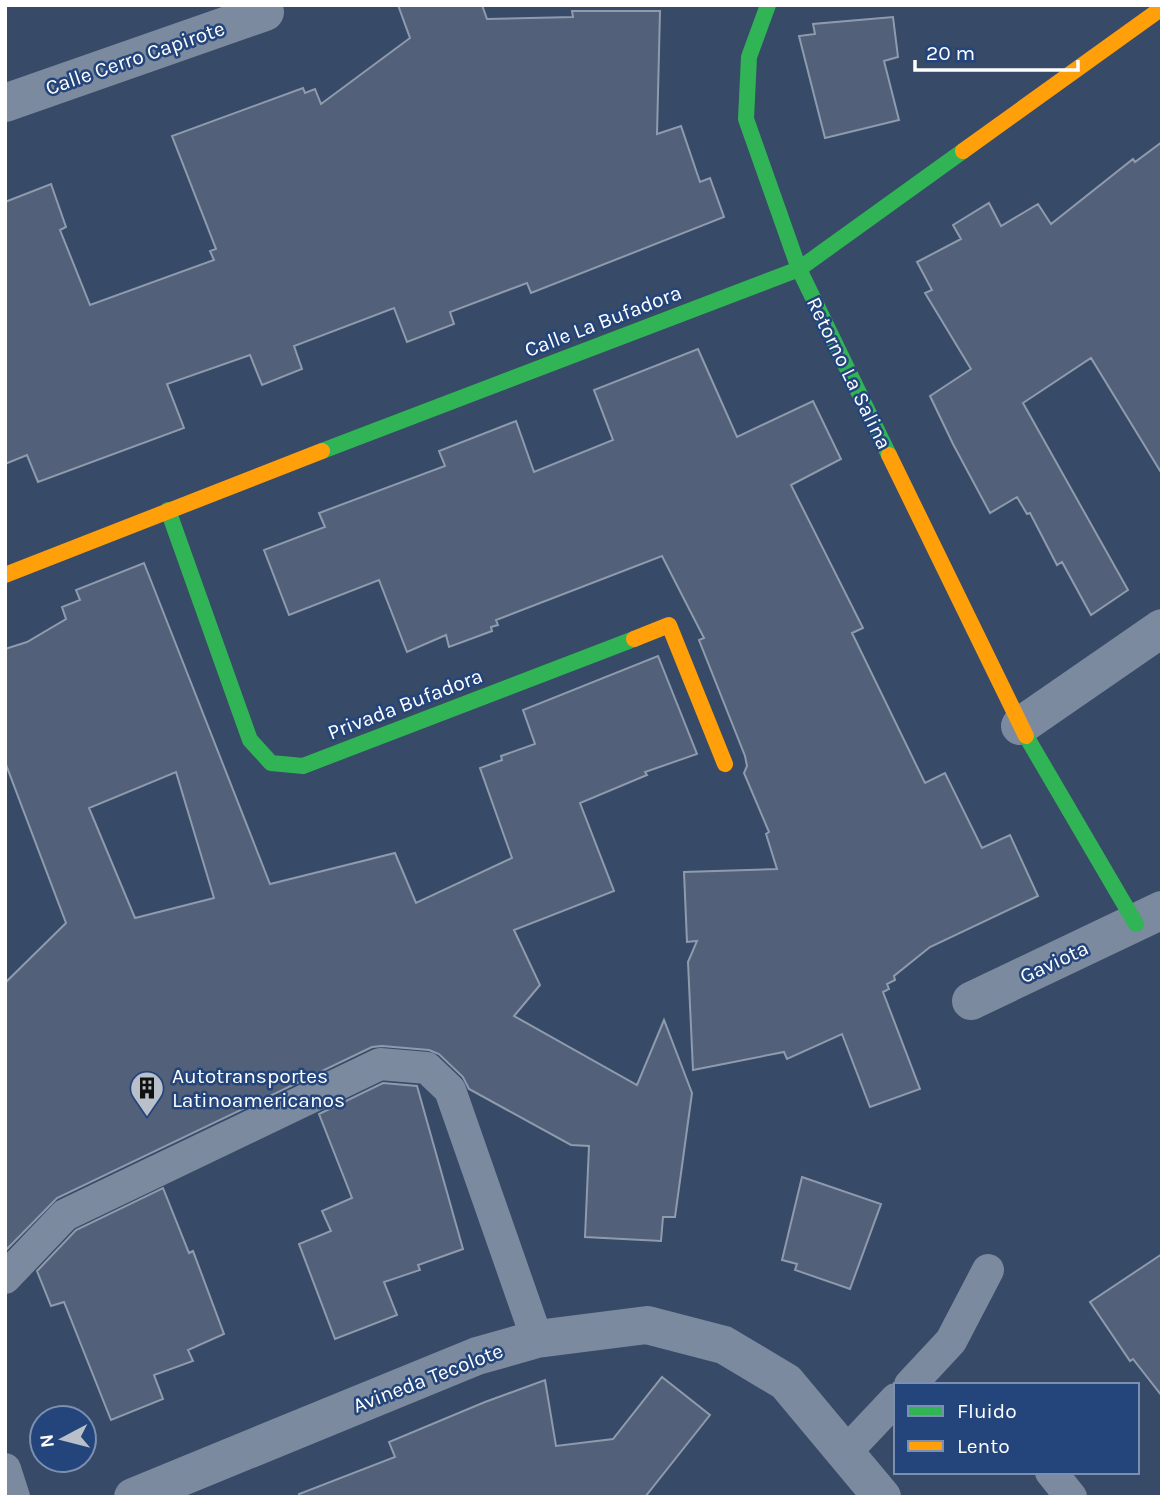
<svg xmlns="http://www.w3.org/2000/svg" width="1167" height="1502" font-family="Karla,sans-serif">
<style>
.building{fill:#526179;stroke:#8f9bad;stroke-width:2;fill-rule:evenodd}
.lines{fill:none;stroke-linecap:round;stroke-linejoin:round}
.lane{stroke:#7b8a9e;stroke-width:32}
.street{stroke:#7b8a9e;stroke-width:38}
.fast{stroke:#30b455;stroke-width:16}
.slow{stroke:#ff9f0a;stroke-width:16}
.labels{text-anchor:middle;stroke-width:5;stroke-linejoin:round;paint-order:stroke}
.street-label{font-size:21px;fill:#fff;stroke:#23457b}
.poi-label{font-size:21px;fill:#fff;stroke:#23457b;text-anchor:start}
</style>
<rect width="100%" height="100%" fill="#374a67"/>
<!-- building -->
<path class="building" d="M398 5H482L487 19 573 17 572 11H660L657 134 681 126 700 182 710 178 724 217 531 293 527 283 450 312 454 324 407 342 394 308 294 346 302 369 262 385 250 355 167 384 184 428 38 482 27 455 5 464V202L51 184 66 227 60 230 90 305 214 260 210 251 216 249 172 136 303 88 305 93 315 89 321 104 410 38Z
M893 17 898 57 884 61 899 120 825 138 799 36 815 34 813 24Z
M1162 142V474L1091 358 1023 403 1128 590 1091 615 1062 562 1057 565 1030 513 1027 514 1017 497 990 513 953 444 930 396 971 369 925 293 932 290 917 262 961 239 953 225 989 203 1001 226 1038 204 1051 224 1133 159 1135 162Z
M698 349 737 437 813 401 841 459 791 485 863 628 852 633 925 783 945 773 982 848 1010 835 1038 896 930 947 894 976 895 980 887 984 889 989 883 992 920 1089 870 1107 842 1034 787 1059 784 1052 693 1070 688 962 697 941 687 942 684 872 777 869 766 834 769 832 744 773 747 766 745 756 699 640 704 638 662 556 496 620 498 625 491 627 492 631 449 647 446 635 407 652 379 580 289 615 264 550 325 527 319 513 445 466 439 451 516 421 534 472 613 440 594 390Z
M144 563 270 884 395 853 416 903 512 858 480 768 502 760 501 756 535 744 523 710 658 656 697 754 645 772 647 775 580 803 614 891 514 930 540 985 514 1016 637 1085 664 1020 692 1093 675 1217H663L661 1241 585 1237 589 1146 571 1145 469 1089 463 1077 439 1054 429 1050 382 1046 372 1047 57 1198 5 1251V983L66 923 5 762V649L27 642 66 619 62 607 80 600 76 590ZM176 772 214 898 135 918 89 808Z
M383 1083 417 1086 463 1249 418 1265 420 1270 384 1282 397 1315 335 1339 299 1244 331 1231 322 1211 352 1198 319 1114Z
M802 1177 881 1204 850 1289 795 1270 797 1264 782 1260Z
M163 1188 189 1253 193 1251 224 1334 188 1350 193 1361 154 1375 163 1399 111 1420 64 1302 51 1306 37 1271 76 1230Z
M1162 1254V1396L1133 1359 1130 1361 1090 1302Z
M662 1377 710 1415 645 1497H300L299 1494 395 1457 389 1442 485 1402 545 1380 556 1446 613 1439Z"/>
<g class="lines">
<!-- lane -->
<path class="lane" d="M5 1278 65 1215 380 1064 427 1068 450 1090 537 1339
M910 1385 951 1341 988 1270
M845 1453 896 1399
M5 1469 14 1497
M1051 1472 1071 1497"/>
<!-- street -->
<path class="street" d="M5 103 265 12
M1020 726 1162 628
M971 1001 1162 910
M133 1497 477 1356 537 1339 647 1325 724 1345 786 1382 882 1497"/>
<!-- fast -->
<path class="fast" d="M768 5 749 57 746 119 799 269 889 455
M322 451 799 269 963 151
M168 510 250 740 271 763 303 766 634 639
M1026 736 1136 924"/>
<!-- slow -->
<path class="slow" d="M963 151 1162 8
M889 455 1026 736
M5 575 322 451
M634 639 669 625 725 764"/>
</g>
<!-- icons -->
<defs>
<g id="building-pin" transform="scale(1.75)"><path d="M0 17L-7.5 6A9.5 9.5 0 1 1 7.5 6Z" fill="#b9c0ca" stroke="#23457b"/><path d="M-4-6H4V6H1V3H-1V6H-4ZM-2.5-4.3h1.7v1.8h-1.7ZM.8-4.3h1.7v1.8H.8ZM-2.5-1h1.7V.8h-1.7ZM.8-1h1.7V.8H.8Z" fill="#111"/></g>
</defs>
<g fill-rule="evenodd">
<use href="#building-pin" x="147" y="1088"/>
</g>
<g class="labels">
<!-- street labels -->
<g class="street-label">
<text transform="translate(135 58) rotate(-19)" y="7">Calle Cerro Capirote</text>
<text transform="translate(603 321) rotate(-21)" y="7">Calle La Bufadora</text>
<text transform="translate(849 373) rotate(64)" y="7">Retorno La Salina</text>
<text transform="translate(405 704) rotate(-21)" y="7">Privada Bufadora</text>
<text transform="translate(1054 962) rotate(-25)" y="7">Gaviota</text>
<text transform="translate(428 1378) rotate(-21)" y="7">Avineda Tecolote</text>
</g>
<!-- poi labels -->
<g class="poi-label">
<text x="172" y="1083">Autotransportes<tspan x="172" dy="24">Latinoamericanos</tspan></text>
</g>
</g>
<!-- border -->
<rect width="1167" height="1502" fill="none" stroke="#ffffff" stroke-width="14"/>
<!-- legend -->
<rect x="894" y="1383" width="245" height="91" fill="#23457b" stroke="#7b8fb0" stroke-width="2"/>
<rect x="908" y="1406" width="35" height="10" fill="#30b455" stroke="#7b8fb0" stroke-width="2"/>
<text x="957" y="1418" font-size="21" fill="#ffffff">Fluido</text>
<rect x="908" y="1441" width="35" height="10" fill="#ff9f0a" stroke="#7b8fb0" stroke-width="2"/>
<text x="957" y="1453" font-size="21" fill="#ffffff">Lento</text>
<!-- north arrow -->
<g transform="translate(63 1439) rotate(263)"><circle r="33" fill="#23457b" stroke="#7b8fb0" stroke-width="2"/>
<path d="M0-5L12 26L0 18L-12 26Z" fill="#b9c0ca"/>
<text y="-10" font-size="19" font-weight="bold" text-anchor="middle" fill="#ffffff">N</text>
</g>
<!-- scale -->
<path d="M915 60v10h163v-10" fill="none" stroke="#ffffff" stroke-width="3.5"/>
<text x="926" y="60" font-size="21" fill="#ffffff" stroke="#23457b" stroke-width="5" paint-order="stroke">20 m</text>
</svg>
